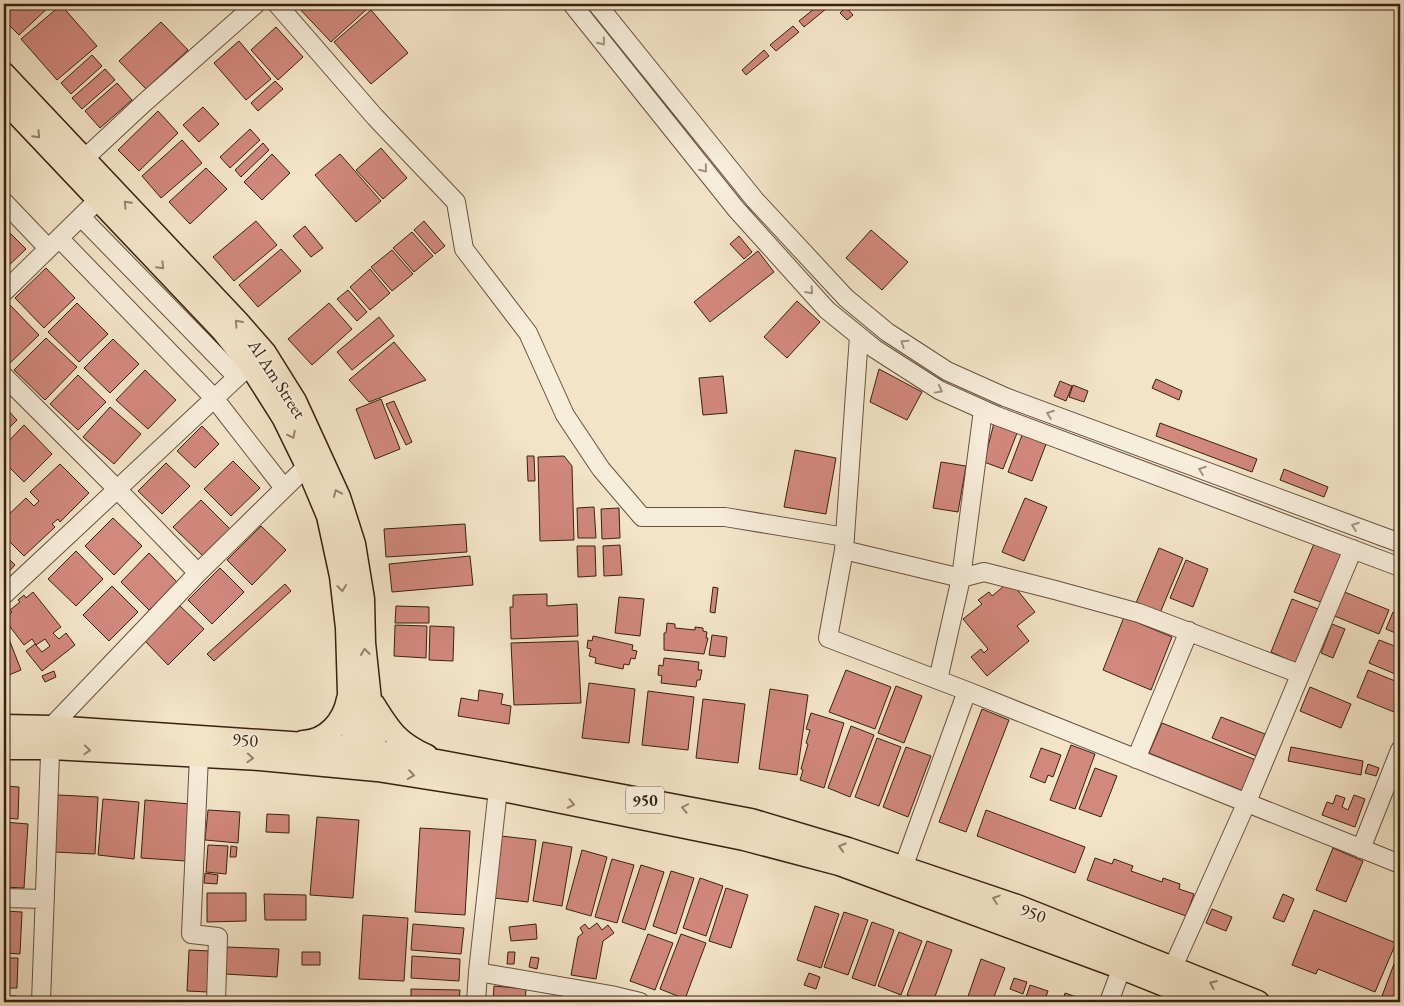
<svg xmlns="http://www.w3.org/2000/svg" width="1404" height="1006" font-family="'EB Garamond',serif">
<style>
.building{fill:#d1887d;stroke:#392011}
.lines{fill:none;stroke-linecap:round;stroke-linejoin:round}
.minor-casing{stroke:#68513f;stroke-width:20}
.major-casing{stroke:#392011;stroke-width:25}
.minor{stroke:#f7eddb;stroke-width:18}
.major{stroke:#f3e4c8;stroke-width:22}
.oneway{stroke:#a29180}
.oneway2{stroke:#96826c}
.labels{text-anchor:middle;stroke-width:4;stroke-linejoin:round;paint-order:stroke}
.shield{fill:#f7eddb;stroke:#725e4e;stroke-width:1}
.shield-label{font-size:16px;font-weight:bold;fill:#392011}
.street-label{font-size:18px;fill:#392011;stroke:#f7eddb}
</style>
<rect width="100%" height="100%" fill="#f3e4c8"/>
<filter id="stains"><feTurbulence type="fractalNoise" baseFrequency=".004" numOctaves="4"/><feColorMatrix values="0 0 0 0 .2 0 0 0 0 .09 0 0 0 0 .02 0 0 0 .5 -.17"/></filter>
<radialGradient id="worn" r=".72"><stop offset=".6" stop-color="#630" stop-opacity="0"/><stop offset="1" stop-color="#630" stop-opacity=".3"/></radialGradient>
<!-- building -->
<path class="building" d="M4 4H52L19 35 4 20Z
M295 4H362L367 9 331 42Z
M820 4H832L804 27 799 21Z
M61 5 97 46 57 80 21 39Z
M846 7 853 15 847 20 840 13Z
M371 10 408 53 371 84 334 42Z
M161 22 188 50 146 89 119 61Z
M793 26 799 32 776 51 770 45Z
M276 27 303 57 278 80 251 50Z
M239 41 271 79 246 100 214 63Z
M764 50 769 56 746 75 742 70Z
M92 55 102 66 71 94 61 83Z
M105 69 115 80 82 109 72 98Z
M275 81 283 89 258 111 251 103Z
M117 83 132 100 100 128 85 111Z
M203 107 219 124 199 142 183 125Z
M158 111 178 133 139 171 118 150Z
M250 129 260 140 230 168 220 157Z
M182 140 202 163 161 198 142 176Z
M263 143 269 150 241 177 235 170Z
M381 148 407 178 383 199 356 170Z
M272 154 290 173 262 200 244 182Z
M340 154 381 201 356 222 315 175Z
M206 168 227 189 190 224 169 202Z
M256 221 277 245 234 281 213 257Z
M424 221 445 246 435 254 414 230Z
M305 226 323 248 311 257 293 236Z
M4 227 26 249 4 270Z
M871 230 908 262 882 290 846 258Z
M412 232 433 256 414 272 393 248Z
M739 236 752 252 744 259 730 244Z
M281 249 301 271 258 307 239 285Z
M392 250 413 274 392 291 371 267Z
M758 251 774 272 710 322 694 302Z
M46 268 75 298 44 328 15 298Z
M370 269 390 293 370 310 350 287Z
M348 290 367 312 357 321 337 299Z
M797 301 820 322 787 358 764 337Z
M77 303 108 334 79 362 48 332Z
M329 303 352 329 312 365 288 339Z
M10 305 39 335 8 365 4 361V311Z
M379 317 394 336 352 370 337 352Z
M46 338 77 367 45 400 14 370Z
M113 339 139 364 110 393 84 368Z
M394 342 426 380 369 402 349 380Z
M879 369 922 392 907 420 870 402Z
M145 370 176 400 148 429 116 400Z
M78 375 106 402 78 430 50 404Z
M723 376 727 413 703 415 699 378Z
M1156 379 1182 391 1179 400 1152 388Z
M1060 381 1072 386 1066 401 1054 396Z
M1073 385 1088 391 1084 402 1069 397Z
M381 399 400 449 375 459 356 409Z
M394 401 412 442 406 445 386 404Z
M4 406 17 420 4 433Z
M110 407 141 434 114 464 83 437Z
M995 419 1019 428 1003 469 984 462Z
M1160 423 1257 459 1252 472 1156 436Z
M24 425 52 454 24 482 4 462V446Z
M202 426 219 444 195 468 177 451Z
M1024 430 1048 439 1032 481 1008 472Z
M795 450 836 458 826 514 784 507Z
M527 456H534L535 481H528Z
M564 456 572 466 574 540 540 541 538 457Z
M233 461 260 488 231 516 204 489Z
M941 462 966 466 958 512 933 508Z
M166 463 190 486 162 514 138 491Z
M60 464 89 493 60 522 58 519 52 524 55 527 24 556 4 536V519L26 498 34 506 39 501 30 492Z
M1284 469 1328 487 1324 497 1280 480Z
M1025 498 1047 507 1024 561 1002 552Z
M201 500 230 529 203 556 173 527Z
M594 507 596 538H578L577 508Z
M619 508 620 538 602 539 601 509Z
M113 518 142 546 114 575 85 546Z
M465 524 467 552 386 557 384 529Z
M261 526 286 550 252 585 227 560Z
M1316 539 1344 550 1323 603 1294 592Z
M620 545 622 575 604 576 603 546Z
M577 546H595L596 576 578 577Z
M1159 548 1183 558 1160 613 1136 603Z
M76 551 103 579 76 606 48 579Z
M149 553 177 582 149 610 121 582Z
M4 554 15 565 4 577Z
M470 556 473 585 392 592 389 564Z
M1186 560 1208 569 1193 607 1170 598Z
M220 568 244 592 212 624 188 600Z
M1010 581 1035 612 1017 626 1029 641 987 676 971 657 981 649 984 653 988 649 963 619 982 604 978 600 989 592 992 596Z
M285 584 291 591 214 661 207 654Z
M112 586 138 612 109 641 83 615Z
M713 587 718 588 715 613 710 612Z
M1342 591 1389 610 1379 634 1332 615Z
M33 592 61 627 53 633 59 639 66 633 75 645 42 671 26 651 35 644 42 652 50 646 45 639 36 645 32 639 24 645 4 619 12 612 10 610 20 602 18 600 24 595 26 598Z
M547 594V606L577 604 578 636 511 639 510 607H513V595Z
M619 597 644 599 640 636 615 633Z
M1292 599 1318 609 1296 663 1271 652Z
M180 606 204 629 168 665 145 641Z
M396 606 429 607V623H395Z
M1393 612 1400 615V635L1386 629Z
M1124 617 1172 637 1151 690 1103 670Z
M667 623 675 624V628L695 630V627L703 628V631L707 632 706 638H708L704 654 664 650V633H666Z
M1332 624 1345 629 1333 658 1321 653Z
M395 625 427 626 426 658 394 656Z
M430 626 454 627 453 661 429 660Z
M7 634 21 670 4 677V635Z
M712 635 727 637 725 657 709 655Z
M593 636 633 645 632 650 637 651 635 659 631 658 629 665 624 664 623 669 595 663 596 658 589 656 591 649 587 648 588 640 592 641Z
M1379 640 1400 648V676L1369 663Z
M578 641 581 703 514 705 511 643Z
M664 658 699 662 698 670H702L700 680H697L696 687 661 683 662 676 658 675 659 665 663 666Z
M846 670 891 687 875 729 829 712Z
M1368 670 1400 683V695L1394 712 1357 697Z
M54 671 56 677 45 682 42 676Z
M589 683 635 689 629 743 582 738Z
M896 686 922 696 904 743 878 733Z
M1310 687 1351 704 1341 728 1300 711Z
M770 689 808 695 797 775 759 769Z
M479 690 503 694 501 704 511 706 509 724 458 716 461 698 478 701Z
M648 691 694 697 688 750 642 745Z
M703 699 745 704 738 763 696 758Z
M982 709 1009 720 966 832 939 822Z
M811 713 844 723 824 788 800 780 803 770 801 769 808 744 806 743 810 730 806 729Z
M1221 717 1265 734 1256 756 1212 738Z
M1162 723 1256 760 1243 791 1149 753Z
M851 726 874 735 850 797 828 788Z
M877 738 901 747 879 806 855 797Z
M1071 745 1095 754 1075 809 1050 800Z
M906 747 931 756 908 817 883 807Z
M1291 747 1363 761 1361 775 1288 761Z
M1041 748 1061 755 1053 777 1048 775 1045 783 1030 777Z
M1368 764 1379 768 1376 776 1365 773Z
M1095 768 1117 776 1101 817 1079 809Z
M4 786 19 787 18 819 4 818Z
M58 795 98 797 95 854 54 852Z
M1336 795 1345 798 1342 807 1348 810 1354 795 1365 799 1355 827 1322 815 1327 802 1333 804Z
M103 799 139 802 134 859 98 855Z
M145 800 190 804 186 861 141 858Z
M208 810 240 812 238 843 205 840Z
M986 810 1085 847 1075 873 977 836Z
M267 814 289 815V833L266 832Z
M317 817 359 820 353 898 310 895Z
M4 822 28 824 24 888 4 887Z
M420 828 470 831 465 915 415 912Z
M501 836 536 840 528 902 494 898Z
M543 842 572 847 562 906 533 901Z
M208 845 228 846 226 874 206 872Z
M231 846 237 847 236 857H230Z
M1333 848 1363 861 1346 902 1316 890Z
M582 850 607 857 591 916 566 909Z
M1095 858 1112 864 1114 859 1133 866 1131 871 1162 882 1163 878 1180 884 1179 889 1194 894 1186 916 1087 880Z
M612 859 634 865 617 923 595 917Z
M641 865 664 872 645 930 622 922Z
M671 871 694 878 676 934 653 926Z
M205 873 218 875 217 884 204 883Z
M700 878 723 886 706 936 683 928Z
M726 888 748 895 731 948 709 941Z
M207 893H246V921L207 922Z
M264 894 306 895V920H265Z
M1283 894 1294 899 1284 922 1273 918Z
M815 906 839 914 821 968 797 960Z
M1212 909 1232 917 1226 931 1206 923Z
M1314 910 1396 943 1375 992 1318 969 1316 974 1292 965Z
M4 911 22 912 20 954 4 953Z
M844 912 868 920 848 975 824 967Z
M363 915 408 918 404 981 359 979Z
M872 922 894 930 875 986 852 978Z
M597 923 602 930 608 925 614 933 603 941 596 979 571 975 578 937 583 933 580 928 585 924 589 929Z
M413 924 464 928 461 954 411 950Z
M536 924 537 939 511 941 509 927Z
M899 932 922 941 901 995 878 986Z
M648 934 673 943 655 990 630 981Z
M681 934 706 943 685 999 660 989Z
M927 941 952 950 933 1002H927L907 995Z
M226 947 279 949 277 977 225 974Z
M1400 948V1002H1398L1382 996Z
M189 950 210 951 208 992 187 991Z
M302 952H320V965H302Z
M508 952H515L514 964H507Z
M412 956 460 959 459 981 411 978Z
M531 957 539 958 537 969 529 967Z
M4 958H18L17 988H4Z
M981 959 1005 968 992 1002H966Z
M809 973 820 977 816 989 804 985Z
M1014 978 1027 982 1023 994 1010 989Z
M1030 985 1048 991 1044 1002H1032L1025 1000Z
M494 986 526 989 525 1002H493Z
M411 989 460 990 459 1002H411Z
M1065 993 1091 1002H1062Z
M4 996H16V1002H4Z
M564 997 595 1001 594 1002H564Z
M376 998 398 999V1002H375Z"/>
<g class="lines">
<!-- minor casing -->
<g class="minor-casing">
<path id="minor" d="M277 4 375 117 456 202 464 249 528 333 565 415 601 469 642 517H725L845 537
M572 4 736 209 827 310 875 349 939 390 997 416 1400 567
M597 4 755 200 846 298 887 332 947 371 1005 397 1400 543
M85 158 144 103 256 4
M4 202 48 248
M81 217 237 377
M59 238 214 398 284 488
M4 292 98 200
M859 336 844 550 828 638 967 691 1400 864
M4 376 117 489 198 573
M844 550 961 578 984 572 1055 590 1139 613 1300 674
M4 595 250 365
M938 680 961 578 983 410
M199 756 191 934 218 937 216 1002
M1136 759 1189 631
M1361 849 1400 750
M903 868 967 691
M4 898 45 899
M1173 967 1246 804 1353 549
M478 972 611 995 640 1002
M41 1002 51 727 198 573 307 466
M476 1002 478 972 498 789
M1109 1002 1126 956"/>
</g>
<!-- major casing -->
<g class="major-casing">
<path id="major" d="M4 74 237 321 265 353 295 401 339 497 354 544 363 599 364 643 377 766
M4 100 222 330 250 365 283 417 307 466 328 516 341 576 347 628 349 693 355 763
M374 705C390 731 398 743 427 756
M4 726 51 727 291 743 354 748 437 761 751 820 848 849 1017 906 1258 1002
M303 742C327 741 344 721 348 699
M4 748H51L260 759 377 770 498 789 744 839 839 864 1122 968 1207 1002"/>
</g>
<!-- minor -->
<use href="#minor" class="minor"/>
<!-- major -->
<use href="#major" class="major"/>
</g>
<!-- one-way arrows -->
<defs><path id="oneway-chevron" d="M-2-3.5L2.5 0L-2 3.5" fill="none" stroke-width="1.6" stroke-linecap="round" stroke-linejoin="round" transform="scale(1.25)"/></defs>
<g class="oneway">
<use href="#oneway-chevron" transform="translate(602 42) rotate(51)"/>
<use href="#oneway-chevron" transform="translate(704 169) rotate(51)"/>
<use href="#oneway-chevron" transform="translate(810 291) rotate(48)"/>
<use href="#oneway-chevron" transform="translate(904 343) rotate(-146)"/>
<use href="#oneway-chevron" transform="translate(939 390) rotate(29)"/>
<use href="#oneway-chevron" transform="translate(1050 414) rotate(-160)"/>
<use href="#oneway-chevron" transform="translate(1202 470) rotate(-160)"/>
<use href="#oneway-chevron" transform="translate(1355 526) rotate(-160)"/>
</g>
<g class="oneway2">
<use href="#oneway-chevron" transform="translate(37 135) rotate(47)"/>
<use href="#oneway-chevron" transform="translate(127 204) rotate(-133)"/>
<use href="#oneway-chevron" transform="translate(161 266) rotate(46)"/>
<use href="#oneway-chevron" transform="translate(238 323) rotate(-132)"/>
<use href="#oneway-chevron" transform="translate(292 435) rotate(64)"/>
<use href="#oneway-chevron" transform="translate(337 493) rotate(-112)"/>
<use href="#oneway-chevron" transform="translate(342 588) rotate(84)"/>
<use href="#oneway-chevron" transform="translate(365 652) rotate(-96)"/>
<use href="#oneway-chevron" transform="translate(87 750) rotate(3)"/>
<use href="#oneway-chevron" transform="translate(250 758) rotate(3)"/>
<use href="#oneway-chevron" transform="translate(411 775) rotate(9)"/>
<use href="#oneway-chevron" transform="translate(571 804) rotate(12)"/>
<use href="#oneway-chevron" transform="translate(685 808) rotate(-169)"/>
<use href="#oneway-chevron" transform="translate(842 847) rotate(-163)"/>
<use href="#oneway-chevron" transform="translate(996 899) rotate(-161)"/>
<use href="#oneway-chevron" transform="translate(1213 984) rotate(-157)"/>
</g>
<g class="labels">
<!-- shield labels -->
<rect class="shield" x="626" y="786.5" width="38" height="27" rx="4"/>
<g class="shield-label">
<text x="645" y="806">950</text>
</g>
<!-- street labels -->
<g class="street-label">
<text transform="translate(277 379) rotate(57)" y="6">Al Am Street</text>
<text transform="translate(245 740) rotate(4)" y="6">950</text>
<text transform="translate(1033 913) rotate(21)" y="6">950</text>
</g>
</g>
<!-- margin -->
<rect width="1404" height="1006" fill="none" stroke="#f3e4c8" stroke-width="20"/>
<rect x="5" y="5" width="1394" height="996" fill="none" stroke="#392011" stroke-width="2.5"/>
<rect x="10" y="10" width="1384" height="986" fill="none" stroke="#392011"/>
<rect width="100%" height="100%" filter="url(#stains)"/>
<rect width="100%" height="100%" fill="url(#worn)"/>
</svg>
